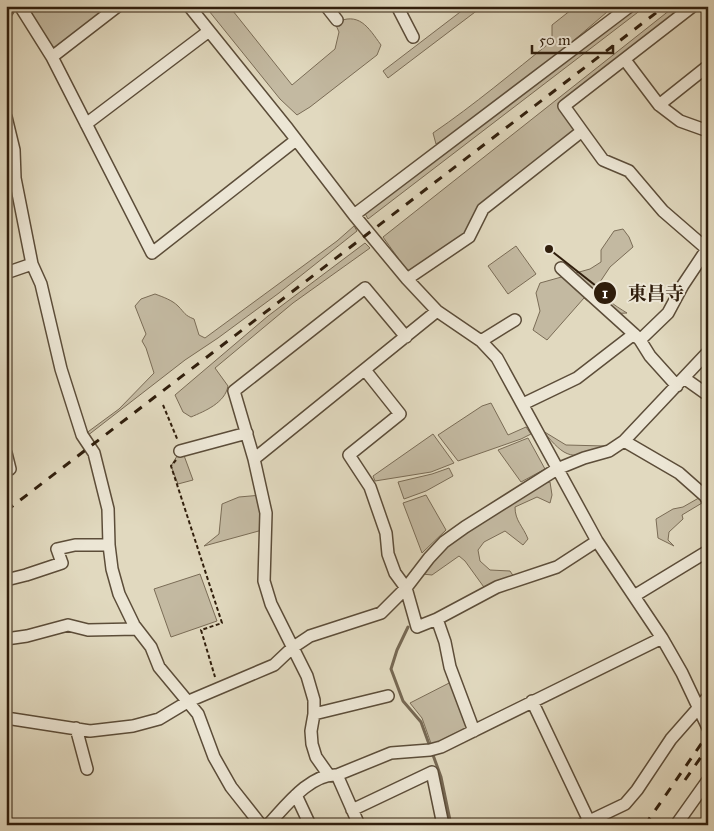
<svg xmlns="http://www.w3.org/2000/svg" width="714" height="831" font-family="'IM FELL Great Primer','Noto Serif JP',serif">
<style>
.green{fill:#c3b9a1;stroke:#7a6c56}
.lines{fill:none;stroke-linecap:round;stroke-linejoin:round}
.stream{stroke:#766853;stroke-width:3}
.minor-casing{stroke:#5c4d39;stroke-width:14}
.path{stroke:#301e0c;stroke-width:2;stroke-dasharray:4 2.5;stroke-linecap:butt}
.minor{stroke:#ece6d5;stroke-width:11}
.rail{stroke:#301e0c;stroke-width:3;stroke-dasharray:9 9;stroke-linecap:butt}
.leader{fill:none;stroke:#301e0c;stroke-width:2}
.callout-dot{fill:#301e0c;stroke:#ece6d5;stroke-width:2}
.mark-label{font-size:15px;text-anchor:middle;font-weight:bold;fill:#fff}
.callout-label{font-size:19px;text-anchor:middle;font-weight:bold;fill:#301e0c;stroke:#ece6d5;stroke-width:4;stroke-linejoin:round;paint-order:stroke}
</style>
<rect width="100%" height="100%" fill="#e1d9bf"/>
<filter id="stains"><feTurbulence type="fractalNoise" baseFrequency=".004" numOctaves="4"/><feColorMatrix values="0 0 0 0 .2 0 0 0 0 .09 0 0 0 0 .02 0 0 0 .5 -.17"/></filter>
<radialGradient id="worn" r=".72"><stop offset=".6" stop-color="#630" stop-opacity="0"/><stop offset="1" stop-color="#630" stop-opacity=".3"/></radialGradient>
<!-- green -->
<path class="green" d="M26 6H118L55 55Z
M205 6H229L292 85 335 49 339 32 335 23C359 11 368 27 381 45L377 55 310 107 297 115 280 99Z
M468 6H483L388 78 383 71Z
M576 6H614L545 65 454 133 436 144 433 133C474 105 513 72 552 41V25Z
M630 6H646L368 219 362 208Z
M675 6H692L564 106 582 131 483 209 469 237 411 276 383 237Z
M354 226 357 231 279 293 218 338 185 360 87 436 85 434 119 409 154 373 146 348 142 341 146 334 135 306 141 299 155 294C163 297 172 300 178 306 185 313 184 315 194 319L199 335 205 338 337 241Z
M623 229 629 237 633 247 610 267 598 285C604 299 614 305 627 313L605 314 584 298 547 340 533 330 540 311 536 293 540 283 590 269 601 262V250L614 231Z
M365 243 370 248 293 303 215 368 228 386C225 403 205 411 191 417L183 412 175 395 268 316Z
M516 246 536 274 508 294 488 266Z
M491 403 508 435 526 427 531 434 521 439 458 461 438 435 482 406Z
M543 431 566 445 605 446C572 461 566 459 543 431Z
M433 434 454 463 431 472 375 481 373 476Z
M528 438 545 469 521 482 498 450Z
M182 450 193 480 178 484 171 466 180 451Z
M449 468 453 476 426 491 404 499 398 482 432 474Z
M550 482 552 495 550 503 537 497 515 507C515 521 523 526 528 539L523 545 505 531 484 542 478 550 480 561 490 570 510 571 516 580 486 590 465 561 459 556 432 575 422 574 442 544 535 484Z
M262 495C272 510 275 512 266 529L204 546 219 534 222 504 239 497Z
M426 495 446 530 422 553 403 503Z
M704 495 707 500 682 515 683 519 669 532 668 540 674 546 658 538 656 519 673 509 683 507Z
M200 574 217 621 171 637 154 589Z
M455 680 474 731 433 749 422 718 410 703Z"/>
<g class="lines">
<!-- stream -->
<path class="stream" d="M408 627 397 650 391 669 403 701 421 722 441 777 451 825"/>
<!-- minor casing -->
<g class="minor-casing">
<path id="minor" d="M20 6 52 57 152 253 296 140
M189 6 288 129 354 215 407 279 437 311 481 341 497 358 597 541 662 638 682 673 708 728
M326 6 337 20
M397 6 413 37
M6 13 10 6
M52 57 118 6
M625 60 659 105 680 121 708 131
M659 105 708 66
M6 117 14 150 15 178 32 264 41 284 61 369 82 435 94 453 108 509 109 545 112 569 119 594 134 625 151 647 159 667 198 714 214 757 231 787 261 825
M86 124 209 31
M582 131 603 160 629 171 663 211 708 250
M354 215 630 6
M561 268 634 334
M6 273 32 264
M407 279 469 237 483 209 582 131 564 106 693 6
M640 340 668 313 683 285 707 249
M481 341 515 320
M365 370 400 414 349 455 370 487 386 533 388 554 395 573 406 588 417 627 437 619 445 642 450 667 474 731
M684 378 708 395
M523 404 577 378 634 334 640 340 650 356 677 386
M624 441 679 473 705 496 708 501
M180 451 247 433
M6 453 10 469 6 470
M254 459 234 391 365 288 406 337
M6 580 26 575 62 563 57 549 75 545H109
M634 596 708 551
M437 619 497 587 557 567 597 541
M6 639 27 636 68 625 88 630 137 629
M532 701 589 821
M314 714 388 696
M6 718 90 731 133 726 159 719 189 701 274 665 292 648 310 636 381 613 406 588 429 558 444 542 465 527 557 469 584 458 609 451 624 441 708 352
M76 728 87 769
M328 774 316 757 312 744 311 731 314 714V700L307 676 271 604 264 581 266 513 254 459 437 311
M337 775 359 825
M296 795 310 825
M352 810 432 772 443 825
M268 825C285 807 310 773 337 775L391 753 430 750 441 747 662 638
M581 825 625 804 637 790 671 739 708 697
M676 825 708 780"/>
</g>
<!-- path -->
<path class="path" d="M163 405 178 441
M176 460 171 466 222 623 201 630 215 677"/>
<!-- minor -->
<use href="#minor" class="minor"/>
<!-- rail -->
<path class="rail" d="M6 511 665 6
M685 780 708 747
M645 825 708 734"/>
</g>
<!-- callouts -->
<path class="leader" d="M549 249L605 293"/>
<g class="callout-dot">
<circle cx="549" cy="249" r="5"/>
<circle cx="605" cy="293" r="12"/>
</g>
<g class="mark-label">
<text x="605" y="298">1</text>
</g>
<g class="callout-label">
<text x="656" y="300">東昌寺</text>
</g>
<!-- margin -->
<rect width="714" height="831" fill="none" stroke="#e1d9bf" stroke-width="25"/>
<rect x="8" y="8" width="699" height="816" fill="none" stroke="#301e0c" stroke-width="2.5"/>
<rect x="12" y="12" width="689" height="806" fill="none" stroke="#301e0c"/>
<!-- scale -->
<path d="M532 45v8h81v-8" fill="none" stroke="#301e0c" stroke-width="2.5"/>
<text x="539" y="45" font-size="15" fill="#301e0c" stroke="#ece6d5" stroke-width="4" paint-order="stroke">50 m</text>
<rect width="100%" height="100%" filter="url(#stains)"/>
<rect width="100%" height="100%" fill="url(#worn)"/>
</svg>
